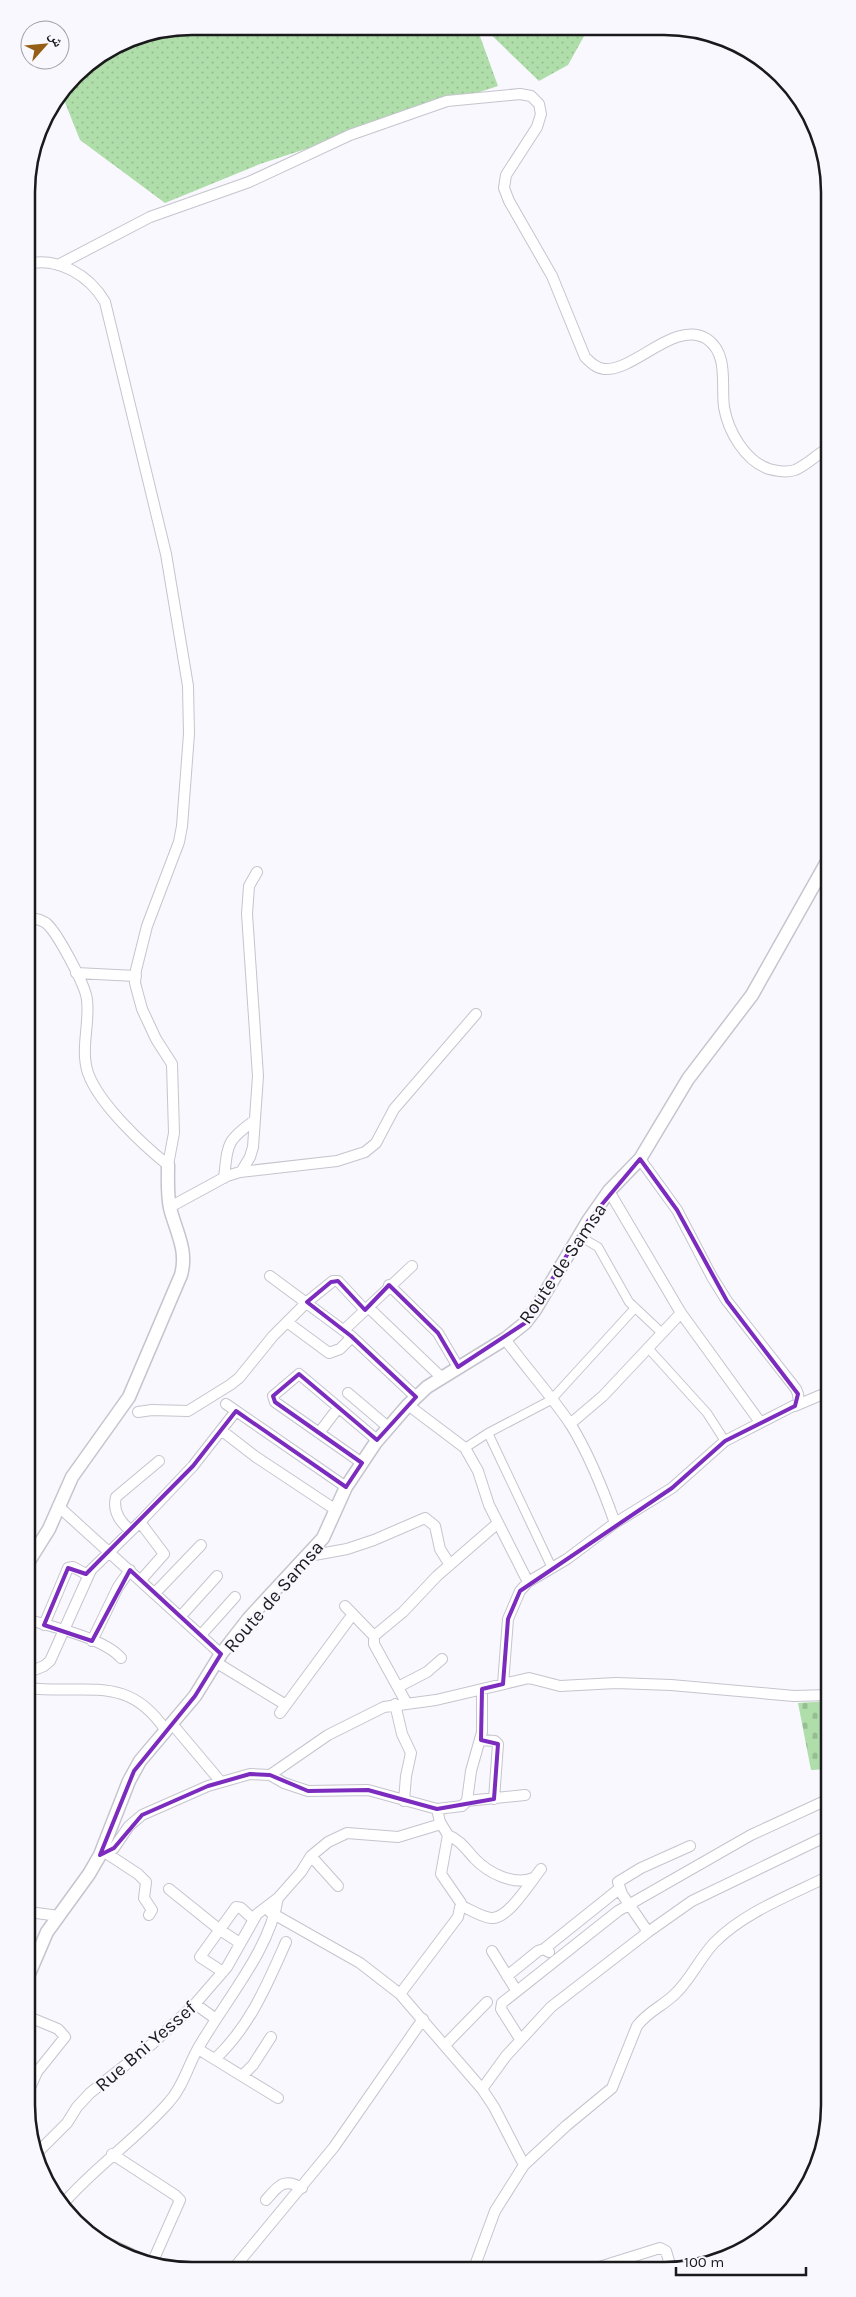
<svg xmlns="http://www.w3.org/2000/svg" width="856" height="2297" font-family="Karla,'Noto Naskh Arabic',sans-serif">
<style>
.grass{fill:url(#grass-dots)}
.cemetery{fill:url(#cemetery-stones)}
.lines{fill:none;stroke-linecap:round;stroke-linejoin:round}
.pedestrian-casing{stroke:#c6c4cd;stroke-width:10}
.minor-casing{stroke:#c6c4cd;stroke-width:12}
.tertiary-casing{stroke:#c6c4cd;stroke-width:15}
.pedestrian{stroke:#fff;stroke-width:8}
.minor{stroke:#fff;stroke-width:10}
.tertiary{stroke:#fff;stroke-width:12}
.marked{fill:none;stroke:#7b2cbf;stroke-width:4;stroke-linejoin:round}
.labels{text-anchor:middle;stroke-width:4.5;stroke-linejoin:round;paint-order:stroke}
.street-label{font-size:19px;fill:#1a191c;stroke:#f9f8fe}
.rim{fill:none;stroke:#1a191c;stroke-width:2.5}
</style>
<defs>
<pattern id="grass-dots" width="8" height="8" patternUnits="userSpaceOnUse" patternTransform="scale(1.25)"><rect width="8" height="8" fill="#b0deaa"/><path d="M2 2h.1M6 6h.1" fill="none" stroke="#97be92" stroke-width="1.8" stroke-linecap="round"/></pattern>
<pattern id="cemetery-stones" width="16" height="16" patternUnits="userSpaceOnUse" patternTransform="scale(1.25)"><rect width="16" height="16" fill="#b0deaa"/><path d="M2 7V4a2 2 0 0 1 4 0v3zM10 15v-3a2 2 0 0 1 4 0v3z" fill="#97be92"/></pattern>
</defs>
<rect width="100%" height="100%" fill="#f9f8fe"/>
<!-- grass -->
<path class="grass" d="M192 26 477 28 498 86 260 164 165 203 80 140 62 95 83 68 129 39Z
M484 28 588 29 568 65 539 81Z"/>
<!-- cemetery -->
<path class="cemetery" d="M829 1701V1769L811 1770 798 1703Z"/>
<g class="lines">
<!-- pedestrian casing -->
<g class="pedestrian-casing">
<path id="pedestrian" d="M579 1236 598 1247 629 1302 662 1333
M648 1348 707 1413 725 1441
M488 1433 552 1568
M465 1448 488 1433 551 1400 635 1308"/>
</g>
<!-- minor casing -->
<g class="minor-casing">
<path id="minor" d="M27 264C58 256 90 276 105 302L166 554 188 686 189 734 182 826 179 842 147 926 136 970 135 983 142 1009 156 1039 172 1064 174 1133 168 1165C143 1145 99 1104 88 1073 80 1049 90 1024 87 1000 86 986 57 932 46 923 40 919 35 918 28 919
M58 265 150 217 249 182 350 135 447 101 520 94 531 96 539 104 541 114 537 127 506 175 504 188 509 201 552 276 585 357C591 363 596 368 604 369 634 372 675 319 707 339 729 354 721 385 724 407 728 431 745 461 769 469 777 471 787 473 795 470 807 465 816 455 827 449
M76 973 136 976
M241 1172 250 1157 253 1147 258 1076 247 914 249 886 257 872
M224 1178C228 1143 226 1141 255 1120
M609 1191 681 1313 760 1422
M170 1207 227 1176 240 1172 337 1161 365 1152 376 1143 394 1109 476 1014
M270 1276 351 1336 416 1397
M389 1285 438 1333 458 1367
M368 1307 441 1377
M287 1322 329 1353 340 1349 352 1337
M344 1330 412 1266
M505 1339C526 1368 551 1395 571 1425 590 1456 603 1489 615 1523
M348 1393 388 1427
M226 1404 346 1487
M408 1405 465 1448 478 1471 489 1505 528 1582
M795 1406 828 1392
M138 1412 152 1410 188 1411 230 1385 239 1378 273 1336 307 1302 333 1281H338L365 1310
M570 1424 603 1396 681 1313
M221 1430 256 1457 336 1510
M319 1433 338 1408
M362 1463 275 1402 273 1396 299 1374 377 1440
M58 1506 221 1654
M140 1522 193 1466 236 1411
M131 1531C121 1523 112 1512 116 1497L159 1461
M309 1556 347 1549 374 1540 425 1518 435 1526 440 1549 450 1565
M155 1593 201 1545
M345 1606 374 1636
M181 1616 217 1576
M29 1620C54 1627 105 1639 121 1658
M44 1625 68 1568 73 1567 88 1575
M201 1635 235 1597
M92 1641 118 1587 130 1570
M217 1663 286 1705
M29 1672 44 1666 50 1661 91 1570 140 1522 164 1554 141 1580
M503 1684 508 1619 520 1591 528 1582 567 1559 615 1523 672 1488 725 1441 799 1403 798 1394 796 1389 727 1301 712 1277 677 1210 640 1159
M398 1687 427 1672 442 1659
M29 1688C86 1695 128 1673 166 1731
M395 1704 402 1734 411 1753 406 1776 404 1801
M407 1704 374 1644V1636L403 1612 437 1576 498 1523
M280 1713 353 1614
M173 1725 221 1782
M480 1740 495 1741 498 1744 494 1799
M270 1775 328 1735 384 1707 436 1700 529 1678 560 1686 616 1683 671 1685 794 1696 829 1695
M467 1801 525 1795
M448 1835C460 1840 466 1849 474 1858 488 1873 514 1886 533 1878
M106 1853 138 1874 146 1882 144 1898 152 1910 149 1915
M100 1855 114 1848 129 1826 142 1815 208 1786 250 1774 270 1775 284 1783 308 1791 368 1790 437 1809 462 1806 467 1801 471 1771 482 1732V1689
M311 1856 338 1886
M169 1889 220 1930 240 1943
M462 1906C471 1910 481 1917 491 1918 508 1920 531 1881 541 1869
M29 1912 59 1916
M270 1912 360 1963 400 1994 482 2089 494 2107 524 2165
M648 1932 622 1894 618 1882 641 1868 690 1846
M544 1949 619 1889
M492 1951 516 1990
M223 1972 200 1957 236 1907 241 1908 253 1919
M507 1976 538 1951 544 1949 549 1952
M400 1994 458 1917 461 1903 441 1874 448 1835 440 1822 437 1809
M195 2004 216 2019
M29 2017 58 2029 65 2037 37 2072 29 2090
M520 2039 501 2009 502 2003 618 1911 751 1835 829 1799
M445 2045 487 2002
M198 2049 278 2098
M215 2059C250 2026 267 1985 286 1942
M243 2075 253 2065 271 2037
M482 2089 506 2056 551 2007 648 1932 692 1901 829 1835
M36 2154 67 2123 77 2107 90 2093 152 2044 195 2004 227 1967 257 1914 278 1898 301 1872 311 1856 328 1842 347 1833 398 1837 441 1824
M266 2200C278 2186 284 2177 302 2188
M62 2205C94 2167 136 2140 169 2102 182 2088 187 2069 196 2052 222 2004 269 1953 278 1898
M108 2246 112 2245 148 2262 153 2261 180 2200 175 2195 112 2154
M234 2268 334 2147 423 2019
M474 2268 495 2211 524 2165 566 2126 612 2088 637 2026C649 2010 664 2006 677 1992 691 1978 700 1958 714 1943 744 1912 791 1895 829 1876
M596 2268 660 2248 666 2251 671 2268"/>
</g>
<!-- tertiary casing -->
<g class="tertiary-casing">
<path id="tertiary" d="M29 1561 49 1529 72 1477 129 1397 181 1275C188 1250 176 1232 170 1208 167 1194 168 1179 168 1165
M29 1974 47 1932 89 1874 100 1855 129 1781 140 1761 195 1696 221 1654 249 1618 323 1538 346 1487 376 1442 408 1405 427 1387 505 1339 525 1323 535 1310 588 1221 609 1191 640 1159 688 1079 752 995 828 860"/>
</g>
<!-- pedestrian -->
<use href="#pedestrian" class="pedestrian"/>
<!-- minor -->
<use href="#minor" class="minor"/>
<!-- tertiary -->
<use href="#tertiary" class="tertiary"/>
</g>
<!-- marked area -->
<path class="marked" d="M640 1159 677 1210 727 1301 798 1394 795 1406 725 1441 672 1488 520 1591 508 1619 503 1684 482 1689 481 1740 498 1744 494 1799 437 1809 368 1790 308 1791 270 1775 250 1774 208 1786 142 1815 114 1848 100 1855 134 1771 195 1696 221 1654 130 1570 92 1641 44 1625 68 1568 86 1574 193 1466 236 1411 346 1487 362 1463 275 1402 273 1396 299 1374 377 1440 416 1397 351 1336 307 1302 331 1282 338 1281 365 1310 389 1285 438 1333 458 1367 525 1323 588 1221Z"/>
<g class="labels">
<!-- street labels -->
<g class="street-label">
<text transform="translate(562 1263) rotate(-56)" y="7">Route de Samsa</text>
<text transform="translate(273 1596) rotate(-49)" y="7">Route de Samsa</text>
<text transform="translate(145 2046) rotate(-41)" y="7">Rue Bni Yessef</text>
</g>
</g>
<!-- crop -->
<path d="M0 0H856V2297H0ZM192 35H664A157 157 0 0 1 821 192V2105A157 157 0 0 1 664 2262H192A157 157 0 0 1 35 2105V192A157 157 0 0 1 192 35Z" fill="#f9f8fe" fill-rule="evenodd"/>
<path class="rim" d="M192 35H664A157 157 0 0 1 821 192V2105A157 157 0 0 1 664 2262H192A157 157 0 0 1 35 2105V192A157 157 0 0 1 192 35Z"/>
<!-- north arrow -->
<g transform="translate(45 45) rotate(63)"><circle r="24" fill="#f9f8fe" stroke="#a09fa4"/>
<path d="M0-4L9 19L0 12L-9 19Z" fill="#955e17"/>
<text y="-8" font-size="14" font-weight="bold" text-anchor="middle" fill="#1a191c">ش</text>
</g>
<!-- scale -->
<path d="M676 2267v8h130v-8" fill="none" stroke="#1a191c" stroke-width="2.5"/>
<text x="684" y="2267" font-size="15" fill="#1a191c" stroke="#f9f8fe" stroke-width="4" paint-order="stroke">100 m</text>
</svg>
